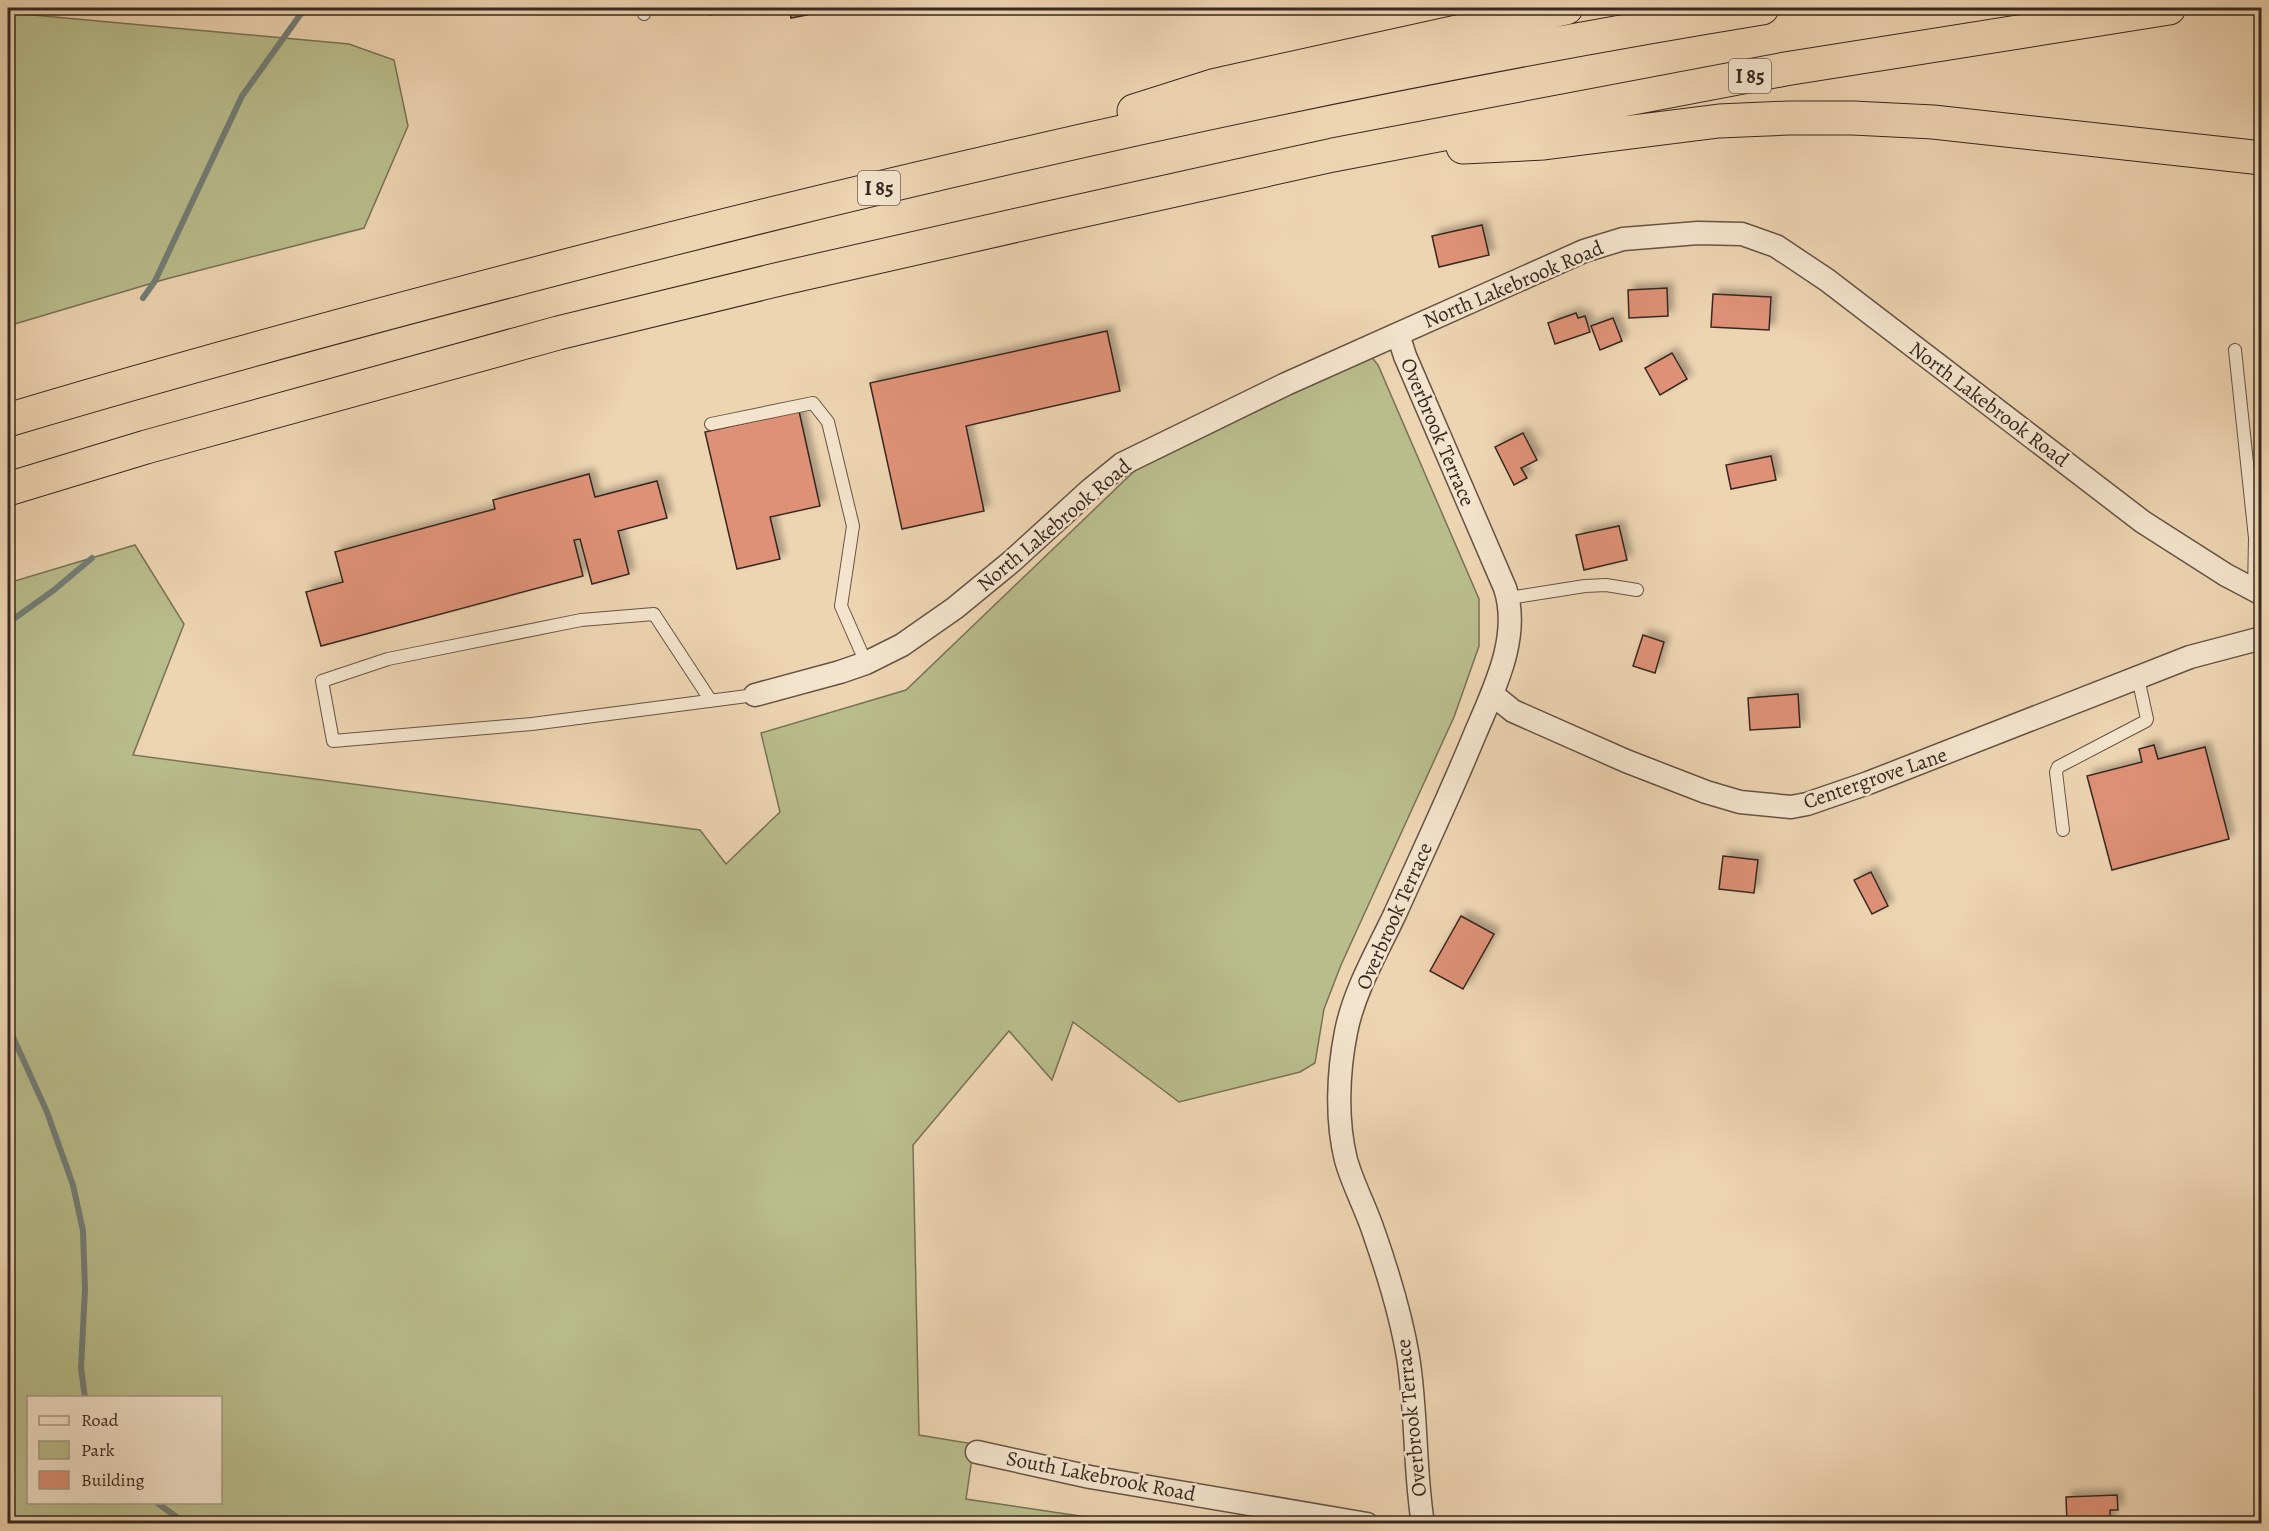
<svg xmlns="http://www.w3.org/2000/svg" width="2269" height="1531" font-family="Alegreya,serif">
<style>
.green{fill:#b9bd8c;stroke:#787256;stroke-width:1.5;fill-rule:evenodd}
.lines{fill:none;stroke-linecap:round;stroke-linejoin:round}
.stream{stroke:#737e78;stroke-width:6}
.building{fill:#de9176;stroke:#372820;stroke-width:1.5;filter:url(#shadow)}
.lane-casing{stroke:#655344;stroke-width:14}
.street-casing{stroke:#655344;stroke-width:25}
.highway-casing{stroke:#372820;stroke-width:35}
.lane{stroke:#f4e4cd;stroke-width:12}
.street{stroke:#f4e4cd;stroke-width:22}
.highway{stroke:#eed5b2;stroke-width:33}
.labels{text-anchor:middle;stroke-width:5;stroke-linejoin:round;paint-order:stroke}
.shield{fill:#f4e4cd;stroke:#706054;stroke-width:1.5}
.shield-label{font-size:20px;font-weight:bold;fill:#372820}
.street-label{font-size:21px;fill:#372820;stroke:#f4e4cd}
</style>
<defs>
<filter id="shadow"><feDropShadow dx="5.5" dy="-5.5" stdDeviation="3" flood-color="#0004"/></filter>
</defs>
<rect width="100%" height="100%" fill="#eed5b2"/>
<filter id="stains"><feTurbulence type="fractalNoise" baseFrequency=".00333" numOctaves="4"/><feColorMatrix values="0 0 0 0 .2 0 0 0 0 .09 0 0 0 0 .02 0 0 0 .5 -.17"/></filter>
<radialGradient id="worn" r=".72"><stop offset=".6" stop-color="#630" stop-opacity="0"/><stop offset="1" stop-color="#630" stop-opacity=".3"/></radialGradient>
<!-- green -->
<path class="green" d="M8 8 22 14 349 44 394 60 408 126 364 228 166 279 8 326V109L13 106 8 80Z
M1369 354 1378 365 1479 599V646L1454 717 1341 965 1324 1009 1315 1063 1300 1072 1179 1102 1073 1022 1052 1080 1009 1031 913 1145 919 1435 974 1444 966 1499 1127 1523 8 1524V583L135 545 184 624 133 755 700 830 726 864 780 812 761 733 906 690 1151 455ZM28 1398H220V1502H28Z"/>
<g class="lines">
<!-- stream -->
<path class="stream" d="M143 298 155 281 242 96 305 8
M8 623 54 590 92 558
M8 1026 47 1112 73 1185 83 1231 85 1289 81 1368 85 1398
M156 1502 186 1524"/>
</g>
<!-- building -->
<path class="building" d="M708 8H746L710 15Z
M789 8H841L791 18Z
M1482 225 1489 255 1439 267 1432 236Z
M1667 288 1668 316 1629 318 1628 290Z
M1713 294 1771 297 1769 330 1711 327Z
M1576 313 1578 318 1585 316 1590 332 1555 344 1548 323Z
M1613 318 1622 341 1600 350 1591 326Z
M1107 331 1120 391 966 426 984 511 902 529 870 383Z
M1672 353 1687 379 1660 395 1645 368Z
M799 411 820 506 770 517 780 559 737 569 705 432Z
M1523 433 1537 460 1521 468 1527 478 1514 485 1495 447Z
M1771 456 1776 480 1731 489 1726 465Z
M589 474 595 497 657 481 667 518 618 531 629 574 592 584 580 539 574 540 583 576 321 646 306 592 343 582 335 552 495 509 493 500Z
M1619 526 1627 560 1584 570 1576 535Z
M1643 635 1664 642 1655 673 1633 666Z
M1798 694 1800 727 1750 730 1748 698Z
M2154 745 2158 759 2205 747 2229 839 2112 870 2087 776 2142 762 2139 749Z
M1723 856 1758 860 1754 893 1719 889Z
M1871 872 1888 906 1872 914 1854 880Z
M1461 916 1494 934 1463 989 1430 971Z
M2117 1495 2118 1510H2110V1524H2067L2066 1497Z"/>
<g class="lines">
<!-- lane casing -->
<g class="lane-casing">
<path id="lane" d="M642 8 644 14
M2235 350 2255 538 2254 590
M711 424 813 403 828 422 853 526 841 606 866 663
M1509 598 1585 586 1606 585 1637 590
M711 701 654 614 581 620 388 659 322 681 333 741 532 724 755 695
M2063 830 2056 772 2058 767 2146 721 2147 719 2138 678"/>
</g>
<!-- street casing -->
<g class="street-casing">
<path id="street" d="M1398 334 1405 356 1505 588C1521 637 1494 689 1475 734 1450 795 1422 854 1395 914 1377 952 1354 991 1346 1032 1338 1072 1336 1120 1346 1160 1353 1185 1366 1208 1374 1233 1388 1273 1401 1315 1408 1357 1417 1412 1414 1468 1423 1524
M1492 694 1513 711 1626 761 1706 792 1740 802 1791 807 1807 804 1868 783 2190 657 2262 638
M755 695 840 672 866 663 902 645 955 608 1011 562 1090 490 1122 464 1286 384 1584 251 1623 239 1698 233 1742 234 1776 246 1827 280 2143 522 2226 575 2262 594
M977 1452 1090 1477 1367 1524"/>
</g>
<!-- highway casing -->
<g class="highway-casing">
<path id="highway" d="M1134 111 1216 85 1566 8
M1463 147 1544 143 1719 121 1789 118H1853L1933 122 2262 158
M8 420C190 365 374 316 558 268 955 165 1357 74 1762 8
M8 489 146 447 558 333 784 278 1053 217 1333 155 1785 69 2169 8"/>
</g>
<!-- lane -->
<use href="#lane" class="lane"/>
<!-- street -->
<use href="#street" class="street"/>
<!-- highway -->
<use href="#highway" class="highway"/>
</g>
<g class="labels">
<!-- shield labels -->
<g class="shield">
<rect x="1729" y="59" width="42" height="34" rx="4.5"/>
<rect x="858" y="171" width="42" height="34" rx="4.5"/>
</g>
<g class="shield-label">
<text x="1750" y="83">I 85</text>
<text x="879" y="195">I 85</text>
</g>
<!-- street labels -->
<g class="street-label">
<text transform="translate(1513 284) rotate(-23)" y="7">North Lakebrook Road</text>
<text transform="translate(1989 404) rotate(37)" y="7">North Lakebrook Road</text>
<text transform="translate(1438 432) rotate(67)" y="7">Overbrook Terrace</text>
<text transform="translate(1054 525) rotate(-40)" y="7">North Lakebrook Road</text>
<text transform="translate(1875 778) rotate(-19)" y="7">Centergrove Lane</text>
<text transform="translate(1394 916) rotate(-66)" y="7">Overbrook Terrace</text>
<text transform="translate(1411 1418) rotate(-96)" y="7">Overbrook Terrace</text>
<text transform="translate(1101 1476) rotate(11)" y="7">South Lakebrook Road</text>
</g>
</g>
<!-- margin -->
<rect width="2269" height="1531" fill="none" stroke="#eed5b2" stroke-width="30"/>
<rect x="9" y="9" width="2251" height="1513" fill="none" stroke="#372820" stroke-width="3"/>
<rect x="15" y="15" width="2239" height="1501" fill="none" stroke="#372820" stroke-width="1.5"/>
<!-- legend -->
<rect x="27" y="1396" width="195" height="108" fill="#f4e4cd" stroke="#a89988" stroke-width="1.5"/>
<rect x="39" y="1416" width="30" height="9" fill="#f4e4cd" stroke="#a89988" stroke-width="1.5"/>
<text x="81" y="1426" font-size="18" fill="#372820">Road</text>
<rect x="39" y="1441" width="30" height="18" fill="#b9bd8c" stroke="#a89988" stroke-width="1.5"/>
<text x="81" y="1456" font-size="18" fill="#372820">Park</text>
<rect x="39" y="1471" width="30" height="18" fill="#de9176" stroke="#a89988" stroke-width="1.5"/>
<text x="81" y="1486" font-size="18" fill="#372820">Building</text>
<rect width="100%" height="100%" filter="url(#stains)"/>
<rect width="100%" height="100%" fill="url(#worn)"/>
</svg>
